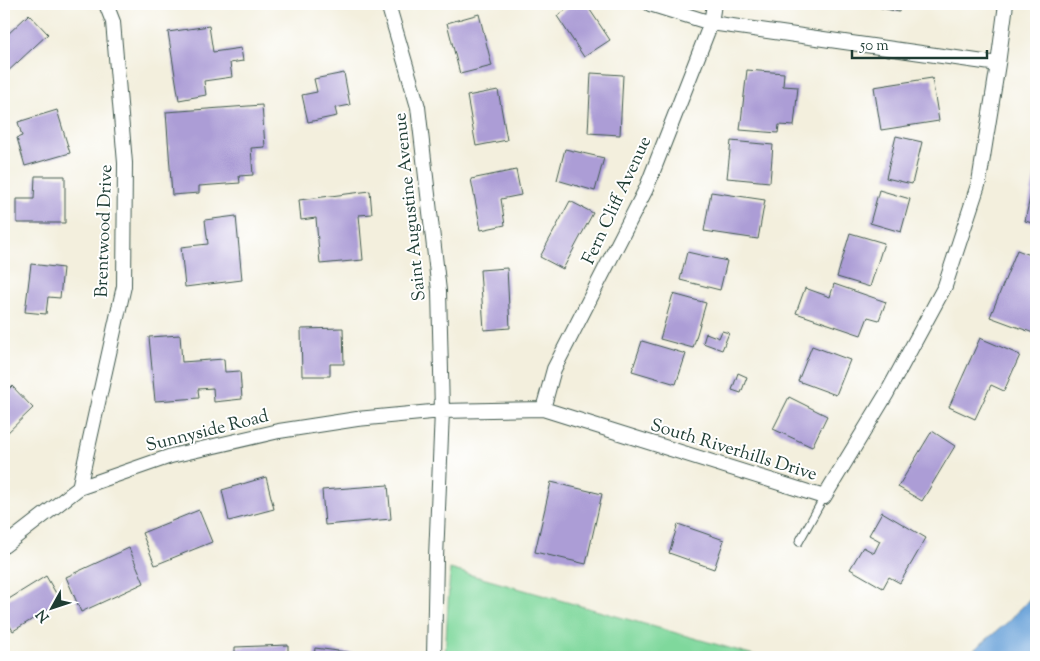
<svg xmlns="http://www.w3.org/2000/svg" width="1040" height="661" font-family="'Sorts Mill Goudy',serif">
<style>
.green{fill:#7fd89c;stroke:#4f8a68}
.water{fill:#6aa3d9;stroke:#447086}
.building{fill:#ac9dd6}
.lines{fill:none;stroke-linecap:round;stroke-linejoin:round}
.lane-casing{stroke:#3f584d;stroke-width:9}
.street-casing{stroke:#3f584d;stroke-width:16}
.lane{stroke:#fff;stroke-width:7}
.street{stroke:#fff;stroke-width:14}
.labels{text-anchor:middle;stroke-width:4;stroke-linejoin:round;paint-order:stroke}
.street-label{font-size:18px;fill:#1f3d34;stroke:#fff}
</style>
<rect width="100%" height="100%" fill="#fff"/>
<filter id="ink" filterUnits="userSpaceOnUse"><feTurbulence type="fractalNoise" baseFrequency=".02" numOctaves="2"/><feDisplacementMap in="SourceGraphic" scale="10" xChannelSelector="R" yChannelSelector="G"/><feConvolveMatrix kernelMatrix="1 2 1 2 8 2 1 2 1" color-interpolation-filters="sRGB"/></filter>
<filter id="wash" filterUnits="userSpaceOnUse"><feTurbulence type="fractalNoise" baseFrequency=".0096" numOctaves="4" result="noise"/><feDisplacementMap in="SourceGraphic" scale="20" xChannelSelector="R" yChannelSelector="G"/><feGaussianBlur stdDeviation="1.12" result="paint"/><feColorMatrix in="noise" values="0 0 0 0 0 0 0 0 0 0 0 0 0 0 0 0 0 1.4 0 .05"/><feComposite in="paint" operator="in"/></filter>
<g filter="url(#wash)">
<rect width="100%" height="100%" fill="#f3efdd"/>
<!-- green -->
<path class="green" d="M450 569 761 657H445Z"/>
<!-- water -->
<path class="water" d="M1036 592V657H965L1008 622Z"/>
<g id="blocks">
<!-- building -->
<path class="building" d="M575 4H586L610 40 584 57 557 16Z
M873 4H901L899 12 873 6Z
M29 14 48 34 4 75V38Z
M479 14 492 66 460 74 447 23Z
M209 26 213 52 241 48 243 61 230 63 232 77 204 81 206 95 179 100 168 32Z
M747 70 784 73 783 86 798 87 794 126 779 125 778 133 740 130Z
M344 73 350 105 335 108 337 116 308 122 302 95 317 92 314 79Z
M591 73 623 75 620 135 588 133Z
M932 78 939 121 881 130 874 87Z
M498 90 507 140 476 146 467 96Z
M262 105 265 147 251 148 253 175 239 176 240 183 199 186V193L172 195 166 112Z
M57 110 70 153 25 166 17 138 22 136 18 122Z
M896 136 922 142 912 184 886 178Z
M731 141 773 145 770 182 727 178Z
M565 149 604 158 595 191 557 180Z
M516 170 521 195 501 199 505 225 481 230 471 179Z
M1035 174H1036V224L1025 221Z
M35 176H65V223H17V199H34Z
M879 190 910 199 901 232 870 223Z
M370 191 372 214 359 215 363 260 320 264 316 218 301 220 299 200Z
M711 192 765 200 758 239 704 231Z
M570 201 593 213 563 269 540 257Z
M236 216 242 280 185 287 181 247 208 244 205 220Z
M850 233 884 243 870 287 837 277Z
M1017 250 1036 257V334L990 317Z
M687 252 727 261 720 290 680 280Z
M31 264 63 268 60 298 48 297 46 314 25 312Z
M507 268 510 328 484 330 480 270Z
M834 284 886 302 879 320 868 317 861 335 796 313 805 288 830 297Z
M673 294 706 303 693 348 660 339Z
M343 328 344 364H330V376H302L301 329Z
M722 331 729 333 722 350 703 343 706 333 719 338Z
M180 335 182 362 224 359 225 372 240 371 242 399 214 402 213 388 198 389 199 398 155 401 149 337Z
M980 338 1020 355 1004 391 991 385 975 419 949 407Z
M642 341 686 354 676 384 632 371Z
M812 346 850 360 836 395 798 381Z
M738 373 747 377 741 393 732 390Z
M12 386 33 408 4 436V394Z
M789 397 827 416 812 447 773 429Z
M932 431 955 446 922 501 898 487Z
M266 477 274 509 229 521 222 490Z
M551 482 602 494 586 564 535 552Z
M388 485 391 519 325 525 322 490Z
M199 510 212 542 155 565 142 533Z
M882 512 926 538 900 583 889 577 883 588 850 569 863 547 874 553 880 541 869 535Z
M678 524 724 540 714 569 669 553Z
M129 548 144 583 81 612 66 577Z
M46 576 61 602 13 631 4 616V602Z
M288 645V657H235V647Z
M315 648 377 656V657H314Z"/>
</g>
</g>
<g filter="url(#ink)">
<use href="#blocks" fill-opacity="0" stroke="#3f584d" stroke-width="1"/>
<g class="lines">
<!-- lane casing -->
<g class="lane-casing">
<path id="lane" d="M799 542 824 497"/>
</g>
<!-- street casing -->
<g class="street-casing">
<path id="street" d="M388 4 418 107 439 291 442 411 436 558 434 657
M650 4 711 23 998 64
M543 409 554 369 646 189 711 23 714 4
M79 488 124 286 125 163 113 22 106 4
M4 546 79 488 171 456 279 431 357 419 442 411 543 409 824 497 887 393 945 286 979 182 998 64 1006 4"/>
</g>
<!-- lane -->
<use href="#lane" class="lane"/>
<!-- street -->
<use href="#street" class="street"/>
</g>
</g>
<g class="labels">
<!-- street labels -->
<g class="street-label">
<text transform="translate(616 200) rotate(-65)" y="6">Fern Cliff Avenue</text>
<text transform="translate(409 207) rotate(-96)" y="6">Saint Augustine Avenue</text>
<text transform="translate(103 231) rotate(-88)" y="6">Brentwood Drive</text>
<text transform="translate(207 430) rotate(-14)" y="6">Sunnyside Road</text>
<text transform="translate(734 449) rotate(17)" y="6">South Riverhills Drive</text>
</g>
</g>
<!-- margin -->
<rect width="1040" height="661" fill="none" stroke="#fff" stroke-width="20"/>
<!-- north arrow -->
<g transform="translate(52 608) rotate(230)" stroke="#ffffff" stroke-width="4" paint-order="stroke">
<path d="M0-4L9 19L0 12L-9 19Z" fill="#1f3d34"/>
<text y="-8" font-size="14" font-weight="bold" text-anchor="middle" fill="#1f3d34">N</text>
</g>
<!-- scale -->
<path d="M852 50v8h135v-8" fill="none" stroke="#1f3d34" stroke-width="2.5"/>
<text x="860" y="50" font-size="15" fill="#1f3d34" stroke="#ffffff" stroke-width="4" paint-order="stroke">50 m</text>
</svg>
